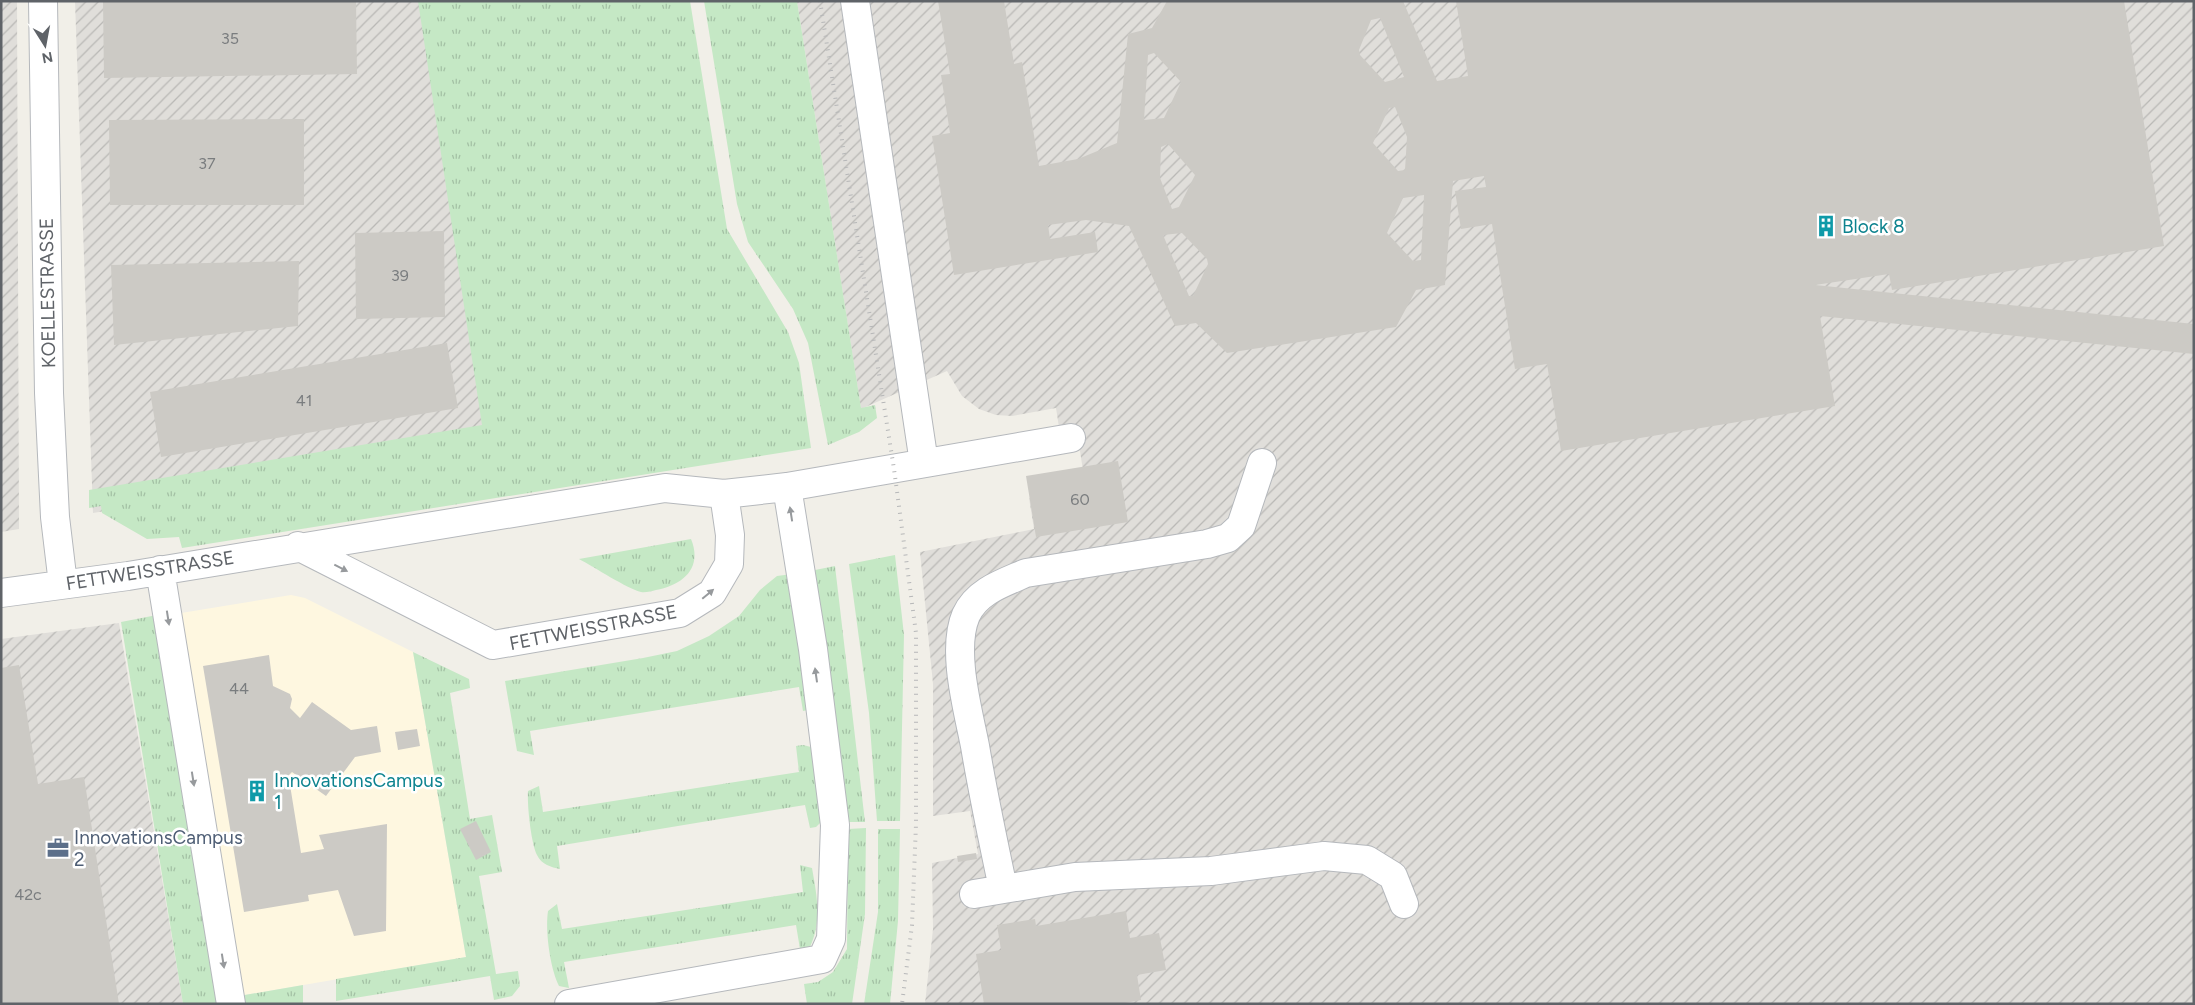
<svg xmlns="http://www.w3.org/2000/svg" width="2195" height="1005" font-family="Figtree,sans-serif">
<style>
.commercial{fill:#fef7e0}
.industrial{fill:url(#industrial-furrows)}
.grass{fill:url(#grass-tufts)}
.building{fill:#cccac5;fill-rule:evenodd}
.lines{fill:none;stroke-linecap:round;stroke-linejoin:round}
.minor-casing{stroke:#b5b8bc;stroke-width:30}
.minor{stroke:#fff;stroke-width:28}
.rail{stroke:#b6b7b8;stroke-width:4;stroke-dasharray:1 6;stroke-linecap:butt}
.oneway{fill:#979a9d}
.labels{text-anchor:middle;stroke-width:5;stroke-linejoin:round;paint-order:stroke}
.number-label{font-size:16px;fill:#7a7d7f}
.culture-label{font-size:19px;fill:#0d838f;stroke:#fff;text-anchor:start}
.street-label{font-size:19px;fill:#5f6368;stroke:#fff}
.service-label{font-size:19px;fill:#4e5e75;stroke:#fff;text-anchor:start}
</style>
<defs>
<pattern id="industrial-furrows" width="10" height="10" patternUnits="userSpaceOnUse" patternTransform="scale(1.25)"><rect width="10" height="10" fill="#e0deda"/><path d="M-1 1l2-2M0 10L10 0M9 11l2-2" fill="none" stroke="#b9b8b5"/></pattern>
<pattern id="grass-tufts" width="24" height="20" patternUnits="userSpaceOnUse" patternTransform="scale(1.25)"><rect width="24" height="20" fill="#c5e8c5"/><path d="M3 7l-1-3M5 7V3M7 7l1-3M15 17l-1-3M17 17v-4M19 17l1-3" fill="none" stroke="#a3c0a4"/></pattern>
</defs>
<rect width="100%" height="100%" fill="#f1efe8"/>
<!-- commercial -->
<path class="commercial" d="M291 595 305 598 413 652 466 957 239 996 175 614Z"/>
<!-- industrial -->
<path class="industrial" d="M1 1H17L19 529 1 532Z
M75 1H429L502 445 93 513Z
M797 1H2194V1004H925L933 929 932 863 978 854 970 811 933 816V684L920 552 1034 529 1029 498 1064 492 1084 477 1078 438 1061 440 1056 408 1012 416 996 415 979 409 962 396 947 371 861 409Z
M119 623 183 1004H1V639Z"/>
<!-- grass -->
<path class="grass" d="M418 1H690L727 229 788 332 799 363 811 448 182 548 179 537 147 539 102 513 101 506 89 508V490L482 425Z
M704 1H797L861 408 875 405 877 418 859 432 828 445 808 343 793 309 748 242 737 204Z
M691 539C703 568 683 585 656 590 652 591 645 593 641 592 628 589 594 567 579 559Z
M895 555 904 635 900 821H877L869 713 849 564Z
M835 566 865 822H846L810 571Z
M792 574 808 710 803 711 799 687 530 731 534 755 517 751 505 681 643 658 677 651 709 636 739 616 760 590 777 576Z
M157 615 222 1004H183L121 622Z
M413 652 469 679 470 688 450 693 470 819 492 815 502 872 479 876 496 974 518 971 520 986 512 996 494 1000 490 976 336 1001V979L466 957Z
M803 745 811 747 822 821 816 827 810 828 805 805 557 846 560 869C551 867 542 865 537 855 531 843 527 805 528 791L539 786 543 812 799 772 796 746Z
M866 828 865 914 852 1004H807L804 984 818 982 833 972 847 949 848 829Z
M878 829H900L898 921 890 1004H864L878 912Z
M800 865 812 868C817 896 822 921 810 947L800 949 796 925 564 962 569 988 559 986C550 968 545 931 548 911L557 904 562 929 803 892Z
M303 985V1004H240L239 996Z"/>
<!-- building -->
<path class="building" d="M103 1H356L357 74 104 78Z
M938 1H1004L1014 64 1022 62 1039 166 1078 159 1117 143 1128 34 1152 28 1167 1H1403L1437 81 1468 76 1456 1H2124L2164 246 1892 290 1889 274 1815 285 2194 324V354L1820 316 1835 406 1561 451 1547 364 1515 369 1492 224 1461 229 1455 191 1486 187 1484 176 1453 181 1445 285 1416 290 1396 327 1227 353 1196 323 1175 326 1129 226 1086 220 1048 225 1050 239 1095 232 1098 252 954 275 932 136 950 133 941 75 950 74ZM1380 18 1404 77 1385 82 1360 55 1359 50 1371 20ZM1154 53 1181 82 1164 118 1144 120 1148 55ZM1395 107 1407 137 1405 170 1398 171 1373 143 1389 108ZM1168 144 1195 175 1179 207 1172 209 1160 178 1161 147ZM1424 195 1421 260 1413 261 1387 233 1403 198ZM1182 233 1207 259 1208 264 1193 296H1189L1163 235Z
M304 119V205H110L109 120Z
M444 231 445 317 356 319 355 233Z
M299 261 298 326 114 345 111 265Z
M447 343 458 408 161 457 150 392Z
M1118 461 1128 522 1036 537 1026 476Z
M269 655 273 686 290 694 292 699 290 708 300 718 312 702 351 730 377 726 381 752 355 757 326 796 292 772 285 779 290 785 301 853 324 849 319 835 387 824 386 931 354 936 338 890 308 895 309 901 244 912 203 666Z
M19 665 38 784 84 777 119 1004H1V668Z
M417 729 420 746 398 750 395 732Z
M476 821 491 852 476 860 460 829Z
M976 853 977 859 958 862 957 856Z
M1126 911 1130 938 1159 933 1166 970 1137 975 1141 1000 1120 1004H984L976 954 1001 950 997 925 1035 919 1036 926Z"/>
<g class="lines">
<!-- minor casing -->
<g class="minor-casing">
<path id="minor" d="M43 1 49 393 55 517 63 584
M855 1 924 463
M298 546 493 645 680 613 712 593 729 564 730 535 724 494
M160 570 231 1004
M1 593 128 576 665 488 724 494 787 487 1071 438
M1003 888C993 841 983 794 975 746 968 710 951 650 966 615 977 591 1003 583 1026 573L1207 544 1228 538 1241 526 1262 463
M974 894 1075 877 1211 871 1324 856 1367 860 1393 876 1404 904
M569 1004 822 959 831 939 835 825 813 649 787 487"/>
</g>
<!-- minor -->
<use href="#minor" class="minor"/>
<!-- rail -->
<path class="rail" d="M820 1 894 469 916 633V824L912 925 902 1004"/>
</g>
<!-- one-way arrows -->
<defs><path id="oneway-solid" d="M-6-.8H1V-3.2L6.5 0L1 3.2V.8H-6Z" transform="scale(1.25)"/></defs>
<g class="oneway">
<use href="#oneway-solid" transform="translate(791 514) rotate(-99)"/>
<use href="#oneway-solid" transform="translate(341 568) rotate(27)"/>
<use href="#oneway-solid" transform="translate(708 594) rotate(-40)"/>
<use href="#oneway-solid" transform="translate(168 618) rotate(81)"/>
<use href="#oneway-solid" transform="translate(816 675) rotate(-98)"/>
<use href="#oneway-solid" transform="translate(193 779) rotate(81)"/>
<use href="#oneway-solid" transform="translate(223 961) rotate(81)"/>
</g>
<!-- icons -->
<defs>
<g id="building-bare" transform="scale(1.725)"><path d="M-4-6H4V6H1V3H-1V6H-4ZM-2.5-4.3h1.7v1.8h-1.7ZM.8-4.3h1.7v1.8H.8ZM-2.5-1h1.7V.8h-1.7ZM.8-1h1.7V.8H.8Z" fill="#0f9aa8" stroke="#fff" stroke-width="2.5" paint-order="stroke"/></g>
<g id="office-bare" transform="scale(1.725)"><path d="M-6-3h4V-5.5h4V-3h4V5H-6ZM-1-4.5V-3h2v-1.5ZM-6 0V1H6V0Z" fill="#5c6f8a" stroke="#fff" stroke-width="2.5" paint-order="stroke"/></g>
</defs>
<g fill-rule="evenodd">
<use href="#building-bare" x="1826" y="226"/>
<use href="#building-bare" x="257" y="791"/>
<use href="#office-bare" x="58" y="848"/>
</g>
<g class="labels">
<!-- number labels -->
<g class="number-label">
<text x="230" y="44">35</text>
<text x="207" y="169">37</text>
<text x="400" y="281">39</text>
<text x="304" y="406">41</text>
<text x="1080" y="505">60</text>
<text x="239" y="694">44</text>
<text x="28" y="900">42c</text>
</g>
<!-- culture labels -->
<g class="culture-label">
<text x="1842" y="233">Block 8</text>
<text x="274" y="787">InnovationsCampus<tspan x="274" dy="22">1</tspan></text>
</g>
<!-- street labels -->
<g class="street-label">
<text transform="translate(47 293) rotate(-91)" y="7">KOELLESTRASSE</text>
<text transform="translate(150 570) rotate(-9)" y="7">FETTWEISSTRASSE</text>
<text transform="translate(593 627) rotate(-11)" y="7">FETTWEISSTRASSE</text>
</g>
<!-- service labels -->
<g class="service-label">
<text x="74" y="844">InnovationsCampus<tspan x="74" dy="22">2</tspan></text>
</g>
</g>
<!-- border -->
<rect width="2195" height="1005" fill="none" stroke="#5f6368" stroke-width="5"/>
<!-- north arrow -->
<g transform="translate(45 45) rotate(169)" stroke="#ffffff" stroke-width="4" paint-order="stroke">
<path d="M0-4L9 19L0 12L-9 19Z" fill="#5f6368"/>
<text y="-8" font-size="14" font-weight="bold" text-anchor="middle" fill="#5f6368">N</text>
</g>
</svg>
